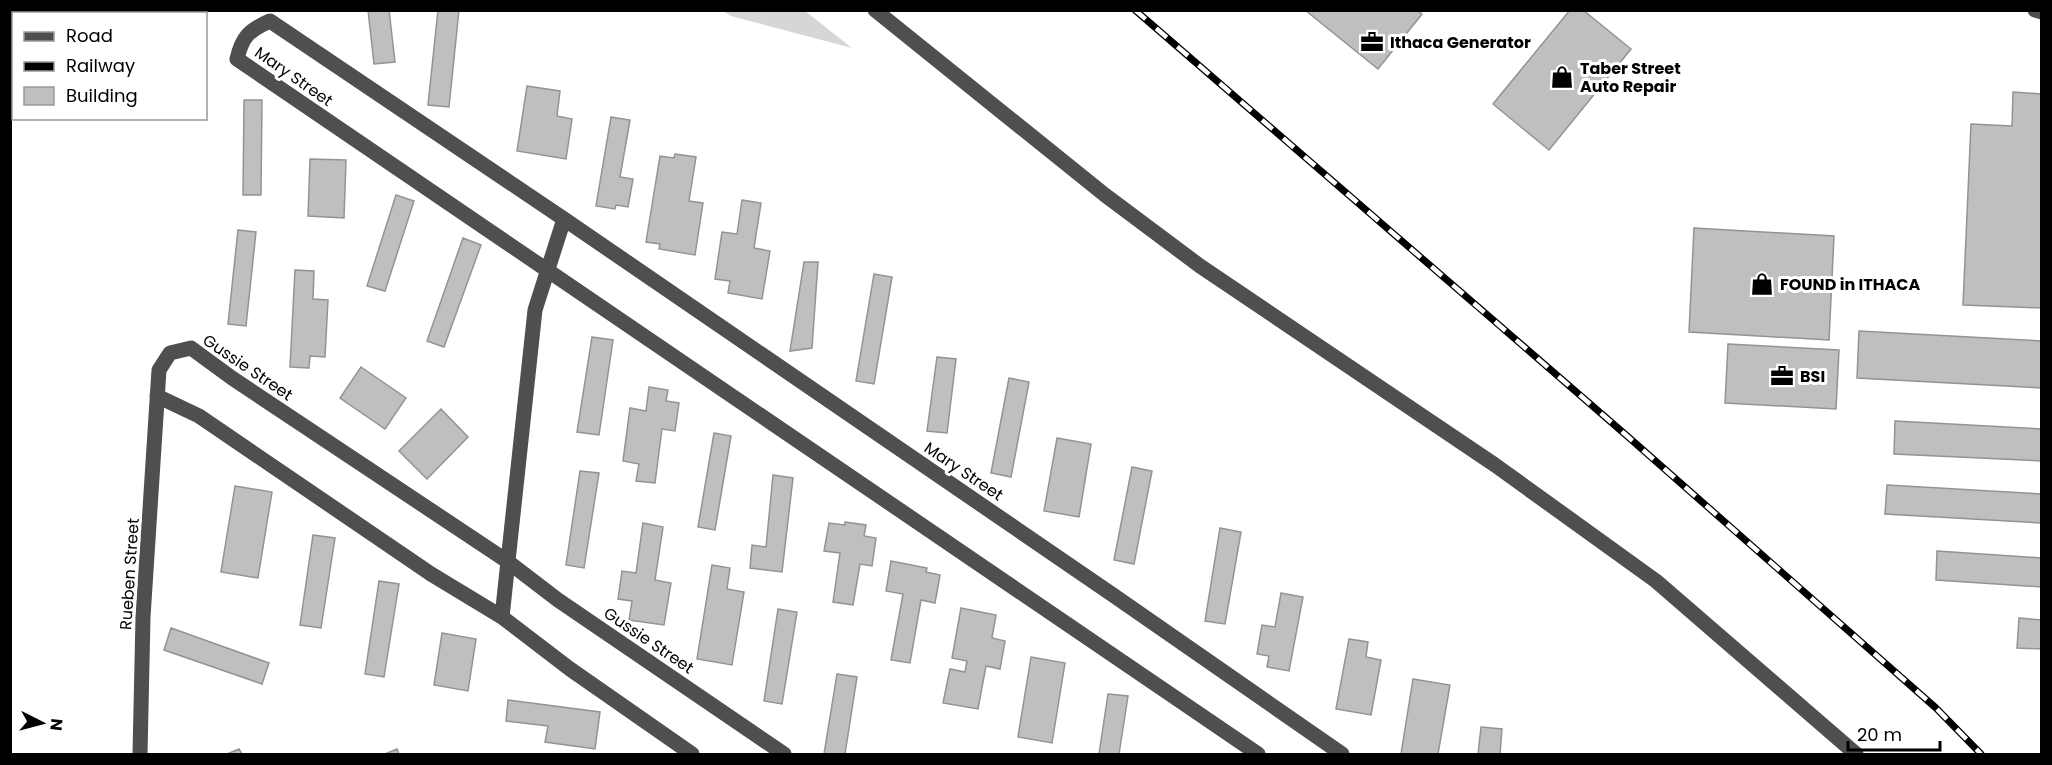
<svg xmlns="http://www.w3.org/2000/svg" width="2052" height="765" font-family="Poppins,sans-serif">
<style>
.green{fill:#d6d6d6}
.building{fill:#bfbfbf;stroke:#939393;stroke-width:1.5}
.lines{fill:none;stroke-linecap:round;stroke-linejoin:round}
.minor{stroke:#4f4f4f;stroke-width:15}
.rail-casing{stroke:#000;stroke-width:7}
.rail{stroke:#fff;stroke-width:4.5;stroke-dasharray:14;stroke-linecap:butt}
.labels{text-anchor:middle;stroke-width:6;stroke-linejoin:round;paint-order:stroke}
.poi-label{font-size:16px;font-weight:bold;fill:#000;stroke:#fff;text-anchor:start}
.street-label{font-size:16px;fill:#000;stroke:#fff}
</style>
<rect width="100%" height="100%" fill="#fff"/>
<!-- green -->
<path class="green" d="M723 11H805L852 48 731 16Z"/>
<!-- building -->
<path class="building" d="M368 10H389L395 62 374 64Z
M438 10H459L449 107 428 105Z
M1305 10H1417L1422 14 1378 69Z
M1570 10H1583L1631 49 1549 150 1493 104Z
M527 86 560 91 557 116 572 119 566 159 517 151Z
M2013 92 2042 94V308L1963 305 1971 124 2012 126Z
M244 100H262L261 195H243Z
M611 117 630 120 620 177 633 179 628 207 616 205 615 209 596 206Z
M675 154 696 157 689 201 703 203 695 255 659 249 660 244 646 242 660 156 674 158Z
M310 159 346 160 344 218 308 216Z
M396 195 414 201 385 291 367 286Z
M742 200 761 203 754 248 770 251 762 299 728 293 730 281 715 279 722 232 737 234Z
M1694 228 1834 236 1829 340 1689 332Z
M238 230 256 232 246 326 228 324Z
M463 238 481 245 444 347 427 341Z
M804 262H818L812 348 790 351Z
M295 270 314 271 313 299 328 300 325 357 310 356 309 368 290 367Z
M874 274 892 277 874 384 856 381Z
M1859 331 2042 341V388L1857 378Z
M592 337 613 340 599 435 577 432Z
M1728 344 1839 350 1836 409 1725 403Z
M937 357 956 359 947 433 927 431Z
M361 367 406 398 385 429 340 398Z
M1009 378 1029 382 1011 477 991 473Z
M649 387 668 390 666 401 679 403 675 431 662 429 655 483 636 481 639 464 623 461 630 408 646 411Z
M441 409 468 437 427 479 399 451Z
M1895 421 2042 429V461L1894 454Z
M714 433 731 436 715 530 698 527Z
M1057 438 1091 444 1079 517 1044 511Z
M1132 467 1152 471 1134 564 1114 560Z
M580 471 599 473 584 568 566 565Z
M773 475 793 478 782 572 750 568 752 545 766 547Z
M1887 485 2042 494V523L1885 514Z
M235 486 272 492 258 578 221 572Z
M845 522 866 525 864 536 876 538 872 566 860 564 853 605 833 602 840 553 824 551 829 523 845 525Z
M643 523 663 527 655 580 671 583 664 625 629 620 632 601 618 599 622 571 636 573Z
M1220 528 1241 532 1225 624 1205 621Z
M313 535 335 538 321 628 300 625Z
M1937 551 2042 558V587L1936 580Z
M891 561 927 568 926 572 940 575 935 603 921 600 910 663 891 660 903 594 886 591Z
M712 565 730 568 727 589 744 592 732 665 697 659Z
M379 581 399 584 384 677 365 674Z
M1281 593 1303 597 1289 671 1267 667 1269 656 1257 654 1262 625 1275 627Z
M961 608 996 615 992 638 1005 641 1000 669 986 666 978 709 943 703 950 669 965 672 967 661 952 658Z
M778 609 797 612 782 704 764 701Z
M2019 618 2042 620V649L2017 648Z
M171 628 269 663 262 684 164 650Z
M442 633 476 639 468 691 434 685Z
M1349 639 1368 642 1366 657 1381 660 1371 715 1336 709Z
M1031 657 1065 663 1052 743 1018 737Z
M837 674 857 677 845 754H824Z
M1413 679 1450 685 1438 754H1401Z
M1108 694 1128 696 1119 754H1099Z
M508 700 600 712 595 749 545 742 548 726 506 721Z
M1481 727 1502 729 1500 754H1478Z
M239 749 242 754H227Z
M397 749 399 754H385Z"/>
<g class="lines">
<!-- minor -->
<path class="minor" d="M875 10 1105 195 1200 266 1495 465 1656 581 1856 754
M2035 10 2042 12
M157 396 199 416 431 574 502 617 570 669 692 754
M502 617 535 310 564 219
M140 754 143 617 159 370 170 353 191 348 232 378 507 561 558 600 784 754
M1258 754C918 522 576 293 237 59 242 37 249 30 270 21L564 219 1113 595 1342 754"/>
<!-- rail casing -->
<g class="rail-casing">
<path id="rail" d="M1135 10 1626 435 1936 708 1981 754"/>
</g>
<!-- rail -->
<use href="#rail" class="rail"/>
</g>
<!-- icons -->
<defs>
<g id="office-bare" transform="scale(1.8)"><path d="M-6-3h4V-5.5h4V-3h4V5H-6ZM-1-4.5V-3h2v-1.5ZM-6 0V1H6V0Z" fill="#000" stroke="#fff" stroke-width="2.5" paint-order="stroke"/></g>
<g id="shop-bare" transform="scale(1.8)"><path d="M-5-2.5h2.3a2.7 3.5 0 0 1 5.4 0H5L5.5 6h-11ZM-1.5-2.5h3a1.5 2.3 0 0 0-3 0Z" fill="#000" stroke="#fff" stroke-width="2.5" paint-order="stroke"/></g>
</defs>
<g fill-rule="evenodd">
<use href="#office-bare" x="1372" y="42"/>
<use href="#shop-bare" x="1562" y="77"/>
<use href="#shop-bare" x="1762" y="284"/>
<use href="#office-bare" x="1782" y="376"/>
</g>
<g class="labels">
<!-- poi labels -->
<g class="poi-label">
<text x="1390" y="48">Ithaca Generator</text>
<text x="1580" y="74">Taber Street<tspan x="1580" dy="18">Auto Repair</tspan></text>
<text x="1780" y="290">FOUND in ITHACA</text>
<text x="1800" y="382">BSI</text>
</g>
<!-- street labels -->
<g class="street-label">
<text transform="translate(294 76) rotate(35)" y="6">Mary Street</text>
<text transform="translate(248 367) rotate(34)" y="6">Gussie Street</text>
<text transform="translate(964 471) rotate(34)" y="6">Mary Street</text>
<text transform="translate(129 574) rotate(-86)" y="6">Rueben Street</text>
<text transform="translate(649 640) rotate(34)" y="6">Gussie Street</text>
</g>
</g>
<!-- border -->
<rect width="2052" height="765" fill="none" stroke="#000000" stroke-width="24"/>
<!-- legend -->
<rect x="12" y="12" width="195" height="108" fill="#ffffff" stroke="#999999" stroke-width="1.5"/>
<rect x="24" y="32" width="30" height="9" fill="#4f4f4f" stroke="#999999" stroke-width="1.5"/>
<text x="66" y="42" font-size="18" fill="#000000">Road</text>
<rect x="24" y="62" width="30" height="9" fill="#000000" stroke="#999999" stroke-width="1.5"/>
<text x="66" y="72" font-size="18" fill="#000000">Railway</text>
<rect x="24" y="87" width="30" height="18" fill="#bfbfbf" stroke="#999999" stroke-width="1.5"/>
<text x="66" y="102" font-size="18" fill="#000000">Building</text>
<!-- north arrow -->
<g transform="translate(42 723) rotate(96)" stroke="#ffffff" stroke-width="4.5" paint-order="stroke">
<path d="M0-4.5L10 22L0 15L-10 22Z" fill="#000000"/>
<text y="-9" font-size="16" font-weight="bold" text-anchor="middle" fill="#000000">N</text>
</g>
<!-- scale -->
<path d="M1848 741v9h92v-9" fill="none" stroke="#000000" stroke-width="3"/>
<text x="1857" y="741" font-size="18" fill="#000000" stroke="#ffffff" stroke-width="4.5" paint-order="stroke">20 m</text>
</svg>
